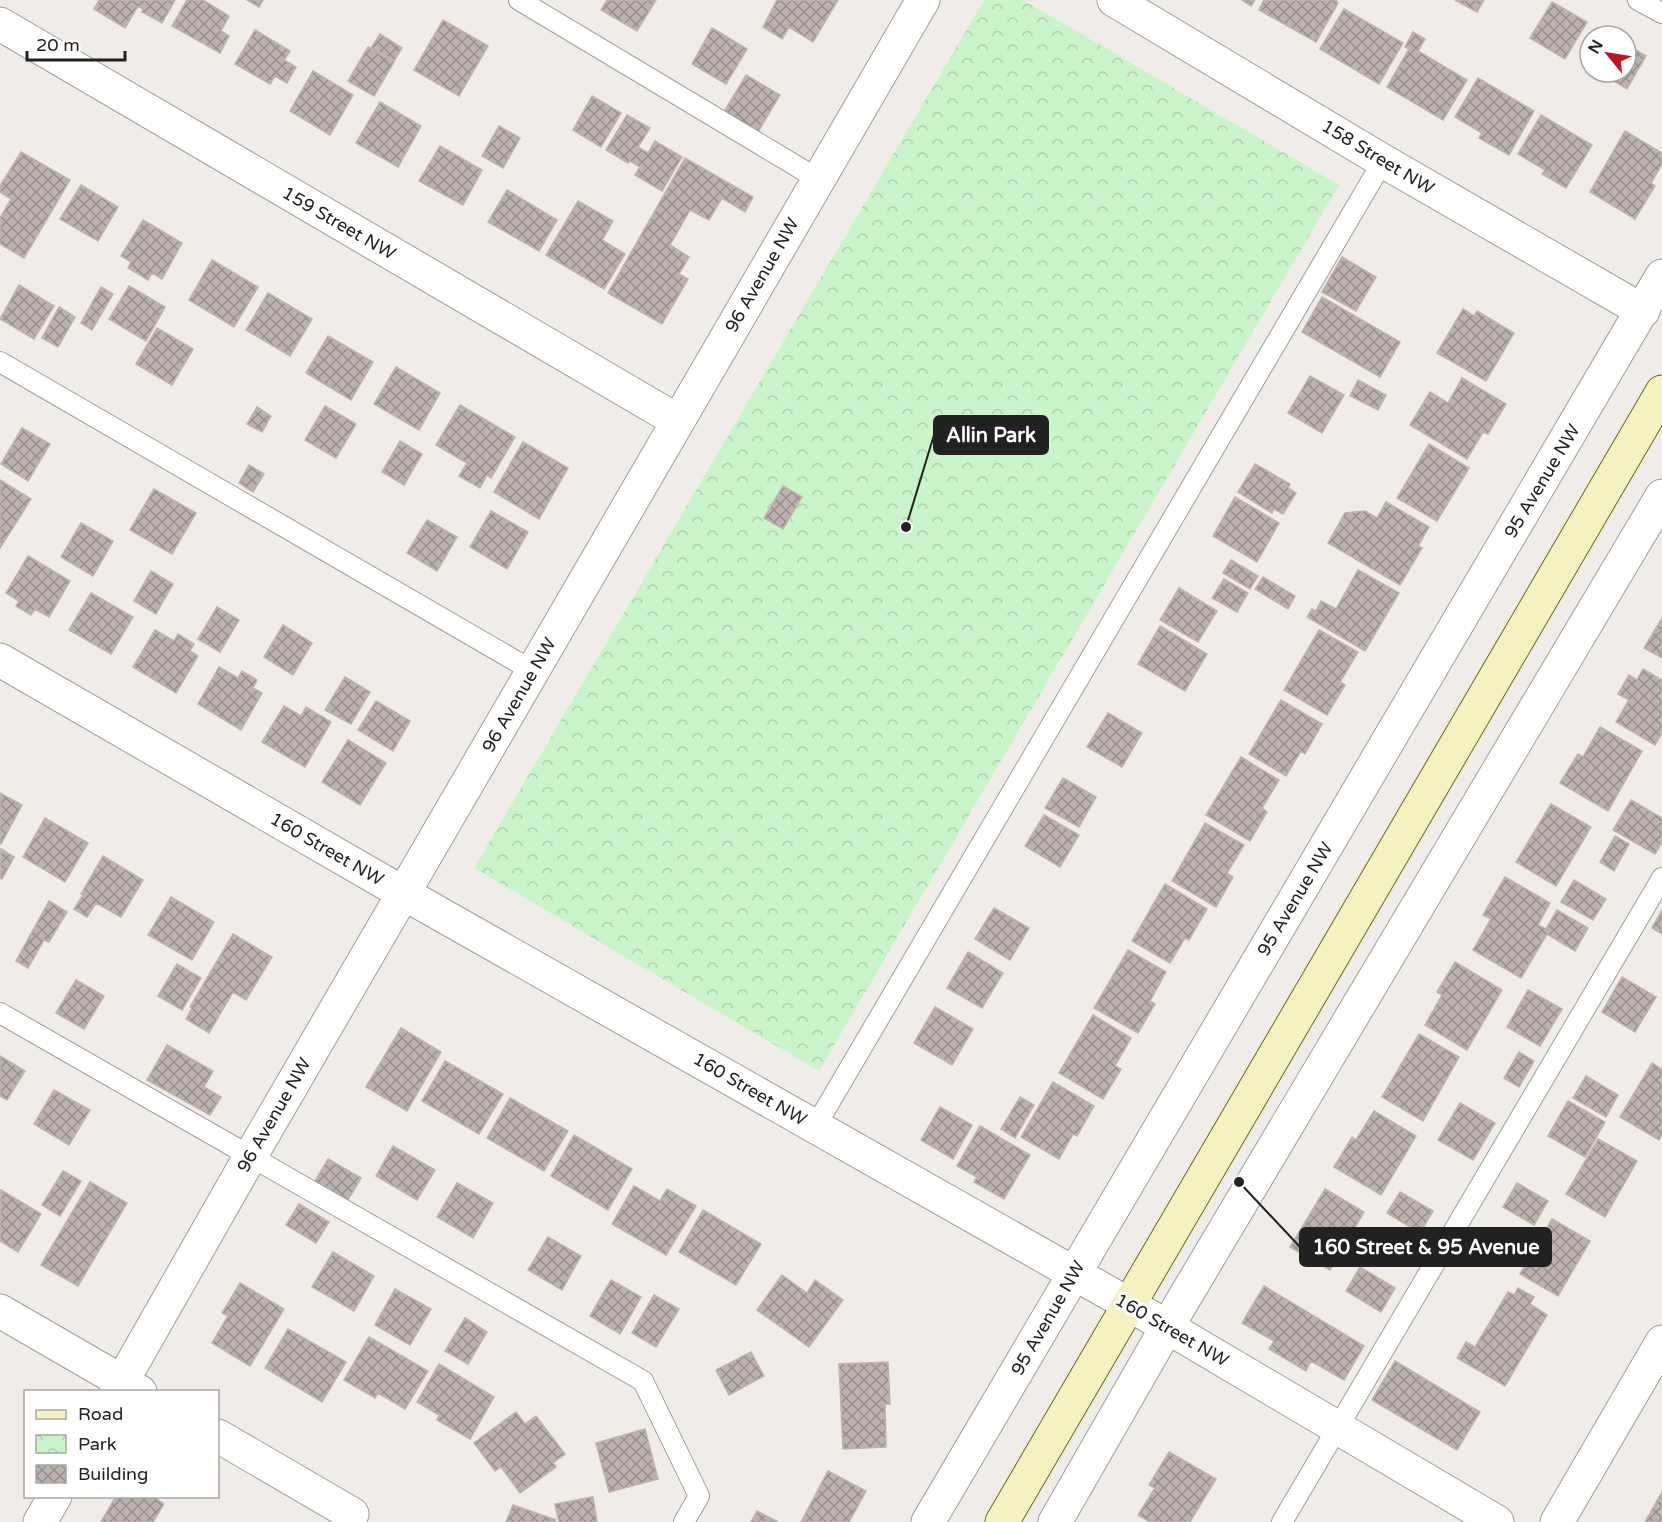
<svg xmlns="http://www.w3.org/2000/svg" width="1662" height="1522" font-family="'Varela Round',sans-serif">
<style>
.park{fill:url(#park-crowns)}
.building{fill:url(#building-cross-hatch);stroke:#c0b3ac;stroke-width:1.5}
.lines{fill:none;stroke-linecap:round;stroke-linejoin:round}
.service-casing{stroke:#9e9e9e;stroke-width:22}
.minor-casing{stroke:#9e9e9e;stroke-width:35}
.secondary-casing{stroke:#6b6d12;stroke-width:35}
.service{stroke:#fff;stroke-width:20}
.minor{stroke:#fff;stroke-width:33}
.secondary{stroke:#f3f2c3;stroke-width:33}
.labels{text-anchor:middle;stroke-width:6;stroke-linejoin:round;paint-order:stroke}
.street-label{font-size:18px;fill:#212121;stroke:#fff}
.leader{fill:none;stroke:#212121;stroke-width:2}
.callout-dot{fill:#212121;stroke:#fff;stroke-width:2}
.callout{fill:#212121;stroke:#212121;stroke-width:2}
.callout-label{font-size:20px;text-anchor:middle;font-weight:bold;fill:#fff}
</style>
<defs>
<pattern id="park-crowns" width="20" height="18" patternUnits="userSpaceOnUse" patternTransform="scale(1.5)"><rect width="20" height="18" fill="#cbf4cb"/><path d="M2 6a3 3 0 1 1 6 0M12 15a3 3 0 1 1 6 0" fill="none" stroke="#aed1ae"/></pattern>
<pattern id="building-cross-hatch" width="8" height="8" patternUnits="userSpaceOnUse" patternTransform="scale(1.5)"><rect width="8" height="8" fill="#b9b2ae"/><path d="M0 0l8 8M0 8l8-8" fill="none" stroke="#96908d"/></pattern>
</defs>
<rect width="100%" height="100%" fill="#f0ede8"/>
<!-- park -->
<path class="park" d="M984 0H1023L1339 185 819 1071 474 868Z"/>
<!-- building -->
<path class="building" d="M99 0H175L162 23 142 12 143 9 138 6 125 28 94 9Z
M187 0H203L229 16 221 31 229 36 220 53 172 26Z
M247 0H263L259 7Z
M607 0H656L637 31 601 10Z
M777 0H838L813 42 789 27 782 39 763 27Z
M1242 0H1255L1251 6Z
M1264 0H1336L1338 3 1316 42 1259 10Z
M1455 0H1484L1477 12Z
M1552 2 1587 22 1565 59 1530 38Z
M1344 9 1403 43 1379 84 1320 49Z
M443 20 488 46 459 96 414 70Z
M712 28 747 49 726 84 692 64Z
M255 30 290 51 284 60 296 67 287 83 275 76 270 84 235 64Z
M1413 32 1425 39 1418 51 1467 80 1443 120 1387 87 1409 49 1405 47Z
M380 34 402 48 394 61 371 48Z
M1626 44 1646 56 1627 89 1604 75 1606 72H1626Z
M368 47 394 62 374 96 348 81Z
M313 71 353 95 330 135 290 111Z
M746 75 780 95 758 132 724 112Z
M1478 78 1534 111 1509 155 1479 138 1482 133 1455 117Z
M592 96 621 113 601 147 573 130Z
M380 102 421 126 398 167 356 143Z
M627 115 650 128 638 147 648 153 655 141 682 157 662 191 635 175 640 167 630 161 628 163 606 150Z
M1541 115 1592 145 1566 188 1542 174 1545 170 1518 154Z
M499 126 520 138 503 168 482 156Z
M1625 131 1662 153V164L1651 183 1655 186 1635 219 1590 192Z
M440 146 482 170 463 205 419 181Z
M21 152 70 180 24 258 0 244V218L11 199 0 192V186Z
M685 158 753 197 745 212 722 198 709 220 690 210 670 245 689 257 679 274 688 279 662 324 608 293Z
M81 185 118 207 98 241 60 219Z
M507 190 557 220 539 251 488 222Z
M578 201 613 221 602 240 625 254 604 289 546 255Z
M143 220 182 243 162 279 152 273 148 280 128 268 131 262 121 256Z
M1342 257 1376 277 1356 311 1322 292Z
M212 260 258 287 234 327 189 300Z
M19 285 54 306 34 339 0 319Z
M129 286 165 307 146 341 109 319Z
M101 287 113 294 92 330 81 323Z
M268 293 312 319 290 356 246 330Z
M1322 297 1400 342 1380 377 1302 332Z
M59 307 75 317 58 347 42 338Z
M1463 309 1474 316 1477 311 1514 333 1486 381 1437 353Z
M157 328 193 349 172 385 136 364Z
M328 336 373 362 351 400 306 373Z
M396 367 440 393 419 430 374 404Z
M1310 376 1344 395 1322 433 1288 413Z
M1462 378 1506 404 1488 434 1483 432 1467 459 1410 425 1430 392 1448 403Z
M1358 380 1386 395 1378 410 1350 396Z
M460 405 515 437 491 478 487 475 480 488 459 476 467 463 436 445Z
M325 406 356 424 336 458 305 440Z
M257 407 271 416 262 432 247 424Z
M22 428 50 444 28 481 1 464Z
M400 441 422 454 404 485 382 472Z
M523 442 568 468 539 519 494 492Z
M1429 444 1469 468 1437 521 1397 498Z
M1255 464 1290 484 1288 488 1296 493 1283 514 1274 509 1272 513 1238 492Z
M249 465 264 474 253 492 239 483Z
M0 480 31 499 0 548Z
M783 486 802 497 783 529 764 518Z
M154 489 196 513 172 554 130 530Z
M1235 497 1279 523 1257 562 1213 536Z
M1386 502 1429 527 1418 546 1422 548 1400 585 1328 543 1345 513 1365 511 1377 518Z
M491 511 528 532 507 569 470 547Z
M427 520 457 537 437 571 407 553Z
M81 523 113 541 93 576 61 557Z
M28 556 70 581 49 617 35 609 31 615 16 606 19 601 6 593Z
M1231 560 1258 576 1250 589 1223 573Z
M1358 570 1399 593 1365 651 1307 617 1312 609 1316 611 1321 601 1336 609Z
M151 571 173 584 156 614 134 601Z
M1263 577 1295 596 1288 609 1255 589Z
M1224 579 1248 593 1237 612 1212 598Z
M1179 588 1217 611 1198 642 1160 620Z
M91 593 133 617 111 654 69 630Z
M217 607 239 620 220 652 198 639Z
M1662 618V658L1644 648Z
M283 625 312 643 293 675 264 657Z
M1160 626 1207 654 1185 691 1138 664Z
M155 630 174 641 178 634 194 644 190 651 198 656 176 693 133 667Z
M1319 630 1358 652 1340 682 1345 685 1327 715 1284 690Z
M219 667 238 678 242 671 257 680 253 688 262 693 241 730 198 704Z
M1643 669 1662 680V733L1655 745 1616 722 1629 700 1618 694 1629 675 1637 680Z
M345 677 370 692 351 724 325 710Z
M1281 700 1322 724 1305 754 1301 751 1286 776 1249 754Z
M376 701 410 721 393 751 358 730Z
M284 706 301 716 306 707 331 722 305 767 262 742Z
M1108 713 1142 733 1122 767 1087 747Z
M1600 727 1642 751 1608 811 1560 783 1578 754 1583 757Z
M348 740 386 763 360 805 322 782Z
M1241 757 1279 780 1262 808 1267 812 1250 841 1206 815Z
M1063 778 1096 797 1079 827 1045 808Z
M0 793 22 805 1 844 0 843Z
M1631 800 1662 818V842L1655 854 1613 830Z
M1551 804 1591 827 1556 886 1516 862Z
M1044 815 1079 835 1060 867 1025 846Z
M45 818 88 843 65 882 23 857Z
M1205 823 1244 845 1227 873 1233 877 1216 907 1172 881Z
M1615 836 1629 844 1614 871 1600 862Z
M1 849 14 857 2 879 0 878Z
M103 856 143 880 121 917 96 903 87 917 74 909 83 895 81 894Z
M1505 877 1550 903 1538 925 1546 929 1557 910 1588 928 1575 951 1547 934 1521 978 1473 950 1491 919 1483 915Z
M1574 880 1606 899 1593 920 1561 902Z
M1165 884 1207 909 1189 940 1185 938 1170 963 1132 941Z
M171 897 214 922 192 960 148 935Z
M49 901 67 912 49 942 44 940 28 968 16 961Z
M994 908 1029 928 1010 960 975 939Z
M1662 910V934L1652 928Z
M233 934 272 957 246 1000 233 992 209 1033 186 1019 192 1008 190 1007Z
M1128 950 1166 972 1150 1001 1155 1004 1138 1033 1094 1008Z
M968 952 1003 973 982 1008 947 988Z
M1455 962 1502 990 1467 1050 1425 1025 1442 995 1437 992Z
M177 964 201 978 182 1010 158 996Z
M1622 977 1656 997 1635 1032 1602 1012Z
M76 980 104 996 84 1029 56 1013Z
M1528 990 1562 1009 1540 1046 1507 1027Z
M935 1007 973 1029 952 1065 914 1043Z
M1093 1015 1131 1038 1115 1066 1121 1069 1103 1099 1059 1073Z
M401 1028 441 1052 407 1111 366 1087Z
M1419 1034 1459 1057 1423 1121 1382 1097Z
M167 1045 213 1071 204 1087 221 1097 210 1115 147 1080Z
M1519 1052 1534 1061 1519 1087 1504 1078Z
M0 1056 25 1071 7 1100 0 1096Z
M445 1061 503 1094 479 1134 422 1101Z
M1652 1063 1662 1069V1134L1659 1140 1620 1117Z
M1586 1076 1618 1095 1606 1117 1573 1098Z
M1053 1082 1094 1106 1077 1136 1073 1134 1059 1159 1021 1137Z
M54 1090 90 1110 69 1145 34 1124Z
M1020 1097 1034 1105 1015 1138 1001 1129Z
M510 1098 568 1131 544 1171 487 1138Z
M1568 1101 1605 1122 1585 1157 1548 1136Z
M1460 1103 1495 1123 1473 1160 1438 1140Z
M940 1107 972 1125 953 1159 921 1140Z
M1374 1111 1416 1136 1381 1195 1334 1167 1352 1137 1356 1140Z
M980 1126 1030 1155 1004 1199 974 1182 977 1177 957 1166Z
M574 1135 632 1169 608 1210 551 1176Z
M1598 1139 1637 1161 1605 1217 1566 1194Z
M393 1146 435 1170 417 1200 376 1176Z
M328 1159 361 1178 348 1200 315 1181Z
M63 1171 81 1181 60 1216 42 1205Z
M90 1182 127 1203 78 1286 41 1265Z
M457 1183 493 1203 473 1238 437 1217Z
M1517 1183 1548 1201 1534 1225 1503 1207Z
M634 1186 660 1201 667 1189 696 1206 666 1255 612 1224Z
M1325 1189 1364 1212 1330 1270 1290 1247Z
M1 1190 41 1214 18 1252 0 1241Z
M1400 1192 1433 1211 1420 1233 1387 1213Z
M299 1204 329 1222 316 1243 286 1225Z
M703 1210 761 1244 736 1285 679 1252Z
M1552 1219 1590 1241 1558 1296 1520 1274Z
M548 1237 581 1256 562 1290 528 1270Z
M333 1252 374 1276 354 1311 312 1287Z
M1360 1267 1395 1288 1381 1312 1346 1291Z
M782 1275 807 1293 815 1280 843 1300 809 1347 757 1310Z
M611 1280 641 1297 620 1334 590 1316Z
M240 1283 284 1309 250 1366 212 1343 228 1316 222 1313Z
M1264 1286 1364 1346 1344 1380 1311 1361 1306 1371 1269 1349 1274 1341 1242 1323Z
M1518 1288 1534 1297 1530 1304 1547 1315 1505 1386 1457 1358 1466 1342 1475 1347 1508 1292 1514 1295Z
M395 1289 431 1309 410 1345 375 1325Z
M654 1295 679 1309 656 1347 632 1333Z
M465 1318 487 1332 468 1364 445 1351Z
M288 1329 346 1362 322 1402 265 1368Z
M369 1337 428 1371 405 1409 378 1393 375 1398 344 1380Z
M751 1352 764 1376 729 1395 716 1370Z
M1395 1361 1480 1412 1457 1450 1372 1400Z
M888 1362 890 1404H885L886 1447 843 1449 839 1364Z
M439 1364 494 1397 470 1439 437 1420 439 1415 417 1402Z
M516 1412 525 1424 536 1416 565 1454 553 1463 556 1467 520 1493 501 1467 495 1471 474 1443Z
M645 1429 658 1479 609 1492 596 1443Z
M1169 1452 1216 1479 1190 1522H1150L1138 1515 1155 1488 1149 1485Z
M828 1471 866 1491 849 1522H801Z
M1662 1492V1522H1645Z
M116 1496H152L164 1504 153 1522H101Z
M593 1497 597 1522H559L555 1504Z
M513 1505 556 1520 555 1522H506Z
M757 1511 778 1522H751Z"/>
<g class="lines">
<!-- service casing -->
<g class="service-casing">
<path id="service" d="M519 0 818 179
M1638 0 1662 13
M0 362 533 671
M0 1013 643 1381 699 1496 684 1522
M815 1127 1383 161
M1282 1522 1662 878"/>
</g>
<!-- minor casing -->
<g class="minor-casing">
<path id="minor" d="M1114 0 1383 161 1643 311
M0 24 678 421
M0 660 403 893 1130 1305 1497 1522
M0 1311 140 1392
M116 1392 250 1157 923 0
M218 1436 352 1514
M40 1522 55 1496
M928 1522 1662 276
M1055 1522 1167 1327 1662 496
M1557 1522 1662 1342"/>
</g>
<!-- secondary casing -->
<g class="secondary-casing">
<path id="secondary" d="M1002 1522 1662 392"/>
</g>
<!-- service -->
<use href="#service" class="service"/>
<!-- minor -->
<use href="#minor" class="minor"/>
<!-- secondary -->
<use href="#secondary" class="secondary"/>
</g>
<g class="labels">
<!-- street labels -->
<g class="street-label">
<text transform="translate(1378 157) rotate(31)" y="6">158 Street NW</text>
<text transform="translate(339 223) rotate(30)" y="6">159 Street NW</text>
<text transform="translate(762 275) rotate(-60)" y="6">96 Avenue NW</text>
<text transform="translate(1542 481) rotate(-59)" y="6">95 Avenue NW</text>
<text transform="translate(519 695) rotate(-60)" y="6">96 Avenue NW</text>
<text transform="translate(327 849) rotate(30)" y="6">160 Street NW</text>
<text transform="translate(1295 899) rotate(-59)" y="6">95 Avenue NW</text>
<text transform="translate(750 1089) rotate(30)" y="6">160 Street NW</text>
<text transform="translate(274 1115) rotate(-60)" y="6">96 Avenue NW</text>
<text transform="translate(1048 1318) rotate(-60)" y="6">95 Avenue NW</text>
<text transform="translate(1172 1330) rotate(30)" y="6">160 Street NW</text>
</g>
</g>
<!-- callouts -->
<path class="leader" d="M906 527L934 435M1239 1182L1300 1247"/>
<g class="callout-dot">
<circle cx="906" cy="527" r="6"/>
<circle cx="1239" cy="1182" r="6"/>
</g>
<g class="callout">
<rect x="934" y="416" width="114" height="38" rx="6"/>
<rect x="1300" y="1228" width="251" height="38" rx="6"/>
</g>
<g class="callout-label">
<text x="991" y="442">Allin Park</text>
<text x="1426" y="1254">160 Street &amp; 95 Avenue</text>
</g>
<!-- legend -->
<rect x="24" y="1390" width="195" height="108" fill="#ffffff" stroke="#a6a6a6" stroke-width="1.5"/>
<rect x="36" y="1410" width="30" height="9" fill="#f3f2c3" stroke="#a6a6a6" stroke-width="1.5"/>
<text x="78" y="1420" font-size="18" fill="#212121">Road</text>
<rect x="36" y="1435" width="30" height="18" fill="url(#park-crowns)" stroke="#a6a6a6" stroke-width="1.5"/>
<text x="78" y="1450" font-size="18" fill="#212121">Park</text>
<rect x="36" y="1465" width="30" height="18" fill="url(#building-cross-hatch)" stroke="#a6a6a6" stroke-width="1.5"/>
<text x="78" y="1480" font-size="18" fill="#212121">Building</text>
<!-- north arrow -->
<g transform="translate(1608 54) rotate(300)"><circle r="28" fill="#ffffff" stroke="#a6a6a6" stroke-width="1.5"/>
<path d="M0-4.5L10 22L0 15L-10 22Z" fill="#ba1724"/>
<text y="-9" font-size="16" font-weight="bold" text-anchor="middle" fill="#212121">N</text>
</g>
<!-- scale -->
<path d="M27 51v9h98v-9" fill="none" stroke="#212121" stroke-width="3"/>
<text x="36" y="51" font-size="18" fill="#212121" stroke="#ffffff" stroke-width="4.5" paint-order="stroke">20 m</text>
</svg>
